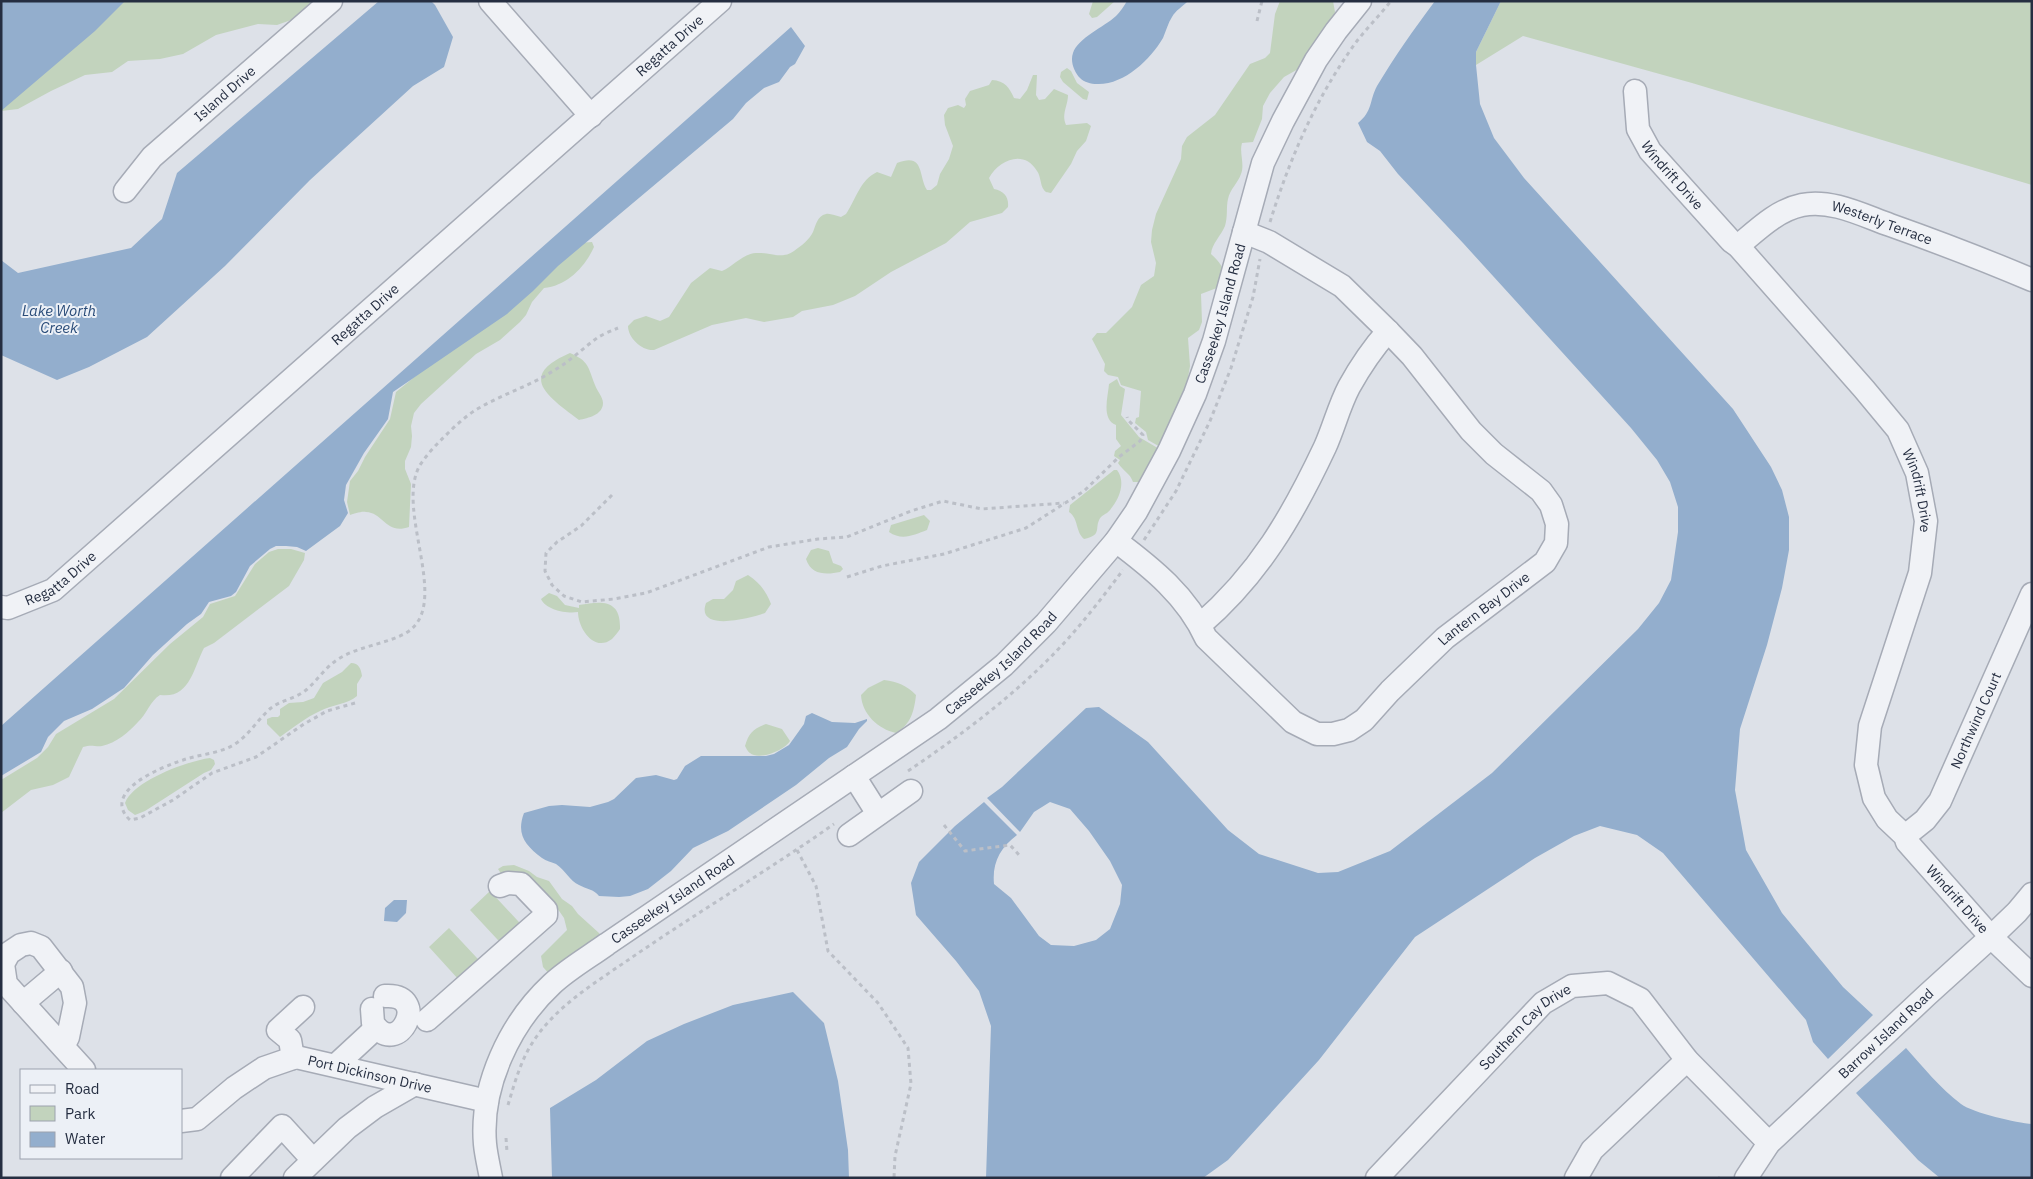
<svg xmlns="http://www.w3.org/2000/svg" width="2033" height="1179" font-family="'IBM Plex Sans',sans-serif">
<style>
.green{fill:#c2d3bd}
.water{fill:#93aecd}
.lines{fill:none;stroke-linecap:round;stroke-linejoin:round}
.minor-casing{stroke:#a6abb6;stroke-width:25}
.path{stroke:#bbbfc7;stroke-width:3;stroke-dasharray:4 4;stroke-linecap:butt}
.minor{stroke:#f0f2f6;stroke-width:22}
.labels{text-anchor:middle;stroke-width:4;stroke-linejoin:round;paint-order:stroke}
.street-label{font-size:14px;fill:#252e41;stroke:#ecf0f6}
.water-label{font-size:15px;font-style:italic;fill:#2a4c79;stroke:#ecf0f6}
</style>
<rect width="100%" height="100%" fill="#dde1e8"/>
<!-- green -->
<path class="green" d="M1 1H334L322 9 277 25 258 24 216 35 183 54 160 59 128 61 112 72 85 75 51 91 18 109 1 111Z
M1093 1H1115L1097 17 1092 18 1089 14Z
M1280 1H1333L1335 12 1331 26 1300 68 1284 77 1270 93 1263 106 1262 119 1253 142 1242 143C1239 153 1245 164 1241 174 1238 183 1230 189 1228 199 1226 208 1228 216 1225 226 1221 236 1212 243 1211 254 1224 266 1224 269 1222 286L1201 294 1202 322 1199 330 1188 338 1190 366 1185 395 1162 448 1148 440 1146 432 1135 423 1136 418 1139 417 1141 391 1121 385 1118 377 1108 375 1104 371 1105 364 1092 339 1097 333H1106L1132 307 1141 285 1154 276 1156 263 1151 242 1152 230 1156 214 1181 159 1182 146 1187 137 1215 115 1250 64 1265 58 1270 53 1275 14Z
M1501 1H2032V185L1692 83 1523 36 1476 65V52Z
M1067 68 1071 71 1077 83 1089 92 1087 100 1083 99 1063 82 1060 77 1061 72Z
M1033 75H1037L1036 95 1039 100 1045 99 1054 89 1068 95C1068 106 1061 114 1066 125L1087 123 1091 126 1086 141 1077 151 1071 164 1051 193C1047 192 1046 193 1044 190 1040 185 1041 176 1037 171 1024 149 999 160 989 178L994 189C1004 191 1009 197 1008 207L1002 213 970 222 946 243 891 272 855 296 833 305 802 311 793 317 764 322 746 318 712 325 654 350C642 351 628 338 628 326L634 320 646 316 660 321 669 317 691 283 710 268 722 271C734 266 742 254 756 253 769 252 782 260 794 251 801 246 809 240 813 232 816 225 817 216 826 214 830 213 836 216 841 217L846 214C856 199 860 180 877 172L891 177 897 163C925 152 918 176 927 190H931L937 185 940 174 949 159 953 146 945 125 944 115 948 108 958 105 964 108 966 105 965 99 970 91 989 85 992 80C1005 81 1009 87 1014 98L1020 99 1027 90Z
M592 242 594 247C585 267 567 286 544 288L532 302 526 315 520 322 500 340 476 354 421 404 414 413 411 426 412 436 411 447 405 461V469L411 484 409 527C386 535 384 513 366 512 361 511 354 514 350 515L347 502 350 481 358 471 365 457 390 419 396 392 578 243Z
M570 353C589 361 588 367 595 385 597 391 603 397 603 403 603 415 588 418 579 420 547 396 517 376 570 353Z
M1117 379 1120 386 1125 389 1121 415 1139 437 1161 450 1141 482H1133C1130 473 1123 471 1118 463L1120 460 1114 456 1115 451 1121 446 1116 439V425C1101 419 1108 397 1109 384Z
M1114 470H1117C1127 483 1118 503 1107 513 1105 514 1103 515 1101 517 1093 527 1104 535 1084 539 1075 531 1079 519 1069 512L1070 505Z
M924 515 930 521 927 530C914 535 902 541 889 532L891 525Z
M818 548 829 551 833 563 841 566 843 569 840 572C826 575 811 575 806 559L811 550Z
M278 549H291L305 553 304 560 289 586 214 643 204 648C193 669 190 699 160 695 150 701 147 714 138 722 129 732 116 743 102 746 95 747 92 744 83 747L69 777 53 785 31 790 1 813V780L37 758 48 747 56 734 114 699 170 644 203 617 210 604 235 596 255 564 269 552Z
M748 575C760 583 766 591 771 604L765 613C752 618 695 633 706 603L713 599H724L733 590 736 581Z
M549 593 557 596 565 605 579 608V605C602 601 621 599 620 629 618 632 615 636 612 639 594 653 578 628 578 612 567 614 546 610 541 599Z
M351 663C359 663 361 669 362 676L357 684V696C348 704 331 705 320 711 305 718 294 727 280 737L267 724V719L272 717H278L280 715V709L289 703 303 702 314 698 323 683 342 672Z
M884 680C898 682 906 685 916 695 914 712 911 724 896 733 878 729 862 714 861 695L868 688Z
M766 724 782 729 790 741C785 750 759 761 750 753 748 752 746 748 745 746 749 733 753 729 766 724Z
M210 758 214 760 215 764 211 770 204 773 145 811 135 815 128 810 125 803C133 781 187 761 210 758Z
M514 865 529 871 537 877 549 881 562 899 572 906 578 914 599 933 603 940 551 976 543 967 541 956 567 930 564 918 555 905 502 875 498 869 503 866Z
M490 891 530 934 510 953 470 910Z
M449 928 490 972 469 991 429 947Z"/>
<!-- water -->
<path class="water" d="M1 1H125L95 31 1 111Z
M379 1H431L435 5 453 37 444 67 413 86 310 180 225 266 147 337 89 367 57 380 1 355V260L18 273 131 248 162 219 177 173Z
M1127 1H1188C1183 6 1175 11 1172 17 1168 23 1166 31 1163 38 1150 60 1124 85 1097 84 1091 84 1084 82 1080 78 1074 72 1070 61 1073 53 1078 38 1104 27 1116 16 1120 12 1124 6 1127 1Z
M1435 1H1501L1476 52V65L1480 104 1494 138 1524 178 1733 409 1771 467 1782 490 1789 517V550L1782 588 1767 645 1740 729 1735 790 1746 850 1782 913 1843 987 1873 1015 1828 1059 1813 1042 1806 1020 1663 853 1637 835 1600 826 1574 836 1535 858 1415 937 1319 1060 1228 1160 1203 1178H986L991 1026 979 991 956 961 916 915 911 883 919 862 955 826 984 802 1017 835C1000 848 992 863 994 884L1011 898 1039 936 1051 945 1074 946 1096 940 1110 929 1120 904 1122 885 1110 861 1089 831 1070 809 1050 802 1034 812 1020 832 987 798 1002 787 1086 708 1099 707 1148 742 1228 830 1259 854 1318 873 1338 872 1390 851 1492 773 1638 629 1659 603 1671 580 1678 532V507L1670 482 1657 460 1631 428 1463 243 1398 174 1380 151 1367 142 1358 123C1373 111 1369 101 1377 86 1395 56 1414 29 1435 1Z
M791 27 805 46 795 64 790 67 779 82 764 88 746 103 733 119 558 266 533 291 507 314 393 392 388 419 364 453 346 485 344 500 348 513 340 526 306 551 297 547 286 546H276L270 549 250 566 236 592 231 596 209 602 201 614 187 624 153 655 124 688 92 709 64 721 48 737 41 752 1 776V726Z
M812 713 832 722 855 723 867 719V721L859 729 847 747 829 758 796 785 728 831 693 848 671 871 648 889 630 896 619 897 599 896C594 889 586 889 579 885 570 881 565 870 556 864 552 862 546 861 542 858 525 845 516 834 524 813L549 806 562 805 590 807 608 802 614 799 636 778 656 775 674 780 677 779 685 766 701 756H766L774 754 789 745 804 724 806 716Z
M394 900H407L406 913 397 922 384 921 385 908Z
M793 992 824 1023 838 1081 848 1150 849 1178H552L550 1108 596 1080 647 1041 684 1024 733 1005Z
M1906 1048C1923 1067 1940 1088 1961 1104 1973 1113 2017 1123 2032 1124V1178H1940L1918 1160 1856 1093Z"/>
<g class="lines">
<!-- minor casing -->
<g class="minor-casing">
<g id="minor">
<path d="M490 1 591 116"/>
<path id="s1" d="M1635 91 1638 129 1650 151 1731 241 1738 246 1864 389 1898 430 1917 473 1926 521 1920 573 1870 726 1866 765 1874 798 1887 819 1905 836 1907 842 1991 937 2032 976"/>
<path id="s2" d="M125 191 152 157 331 1"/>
<path id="s3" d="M1738 246C1757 230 1777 210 1802 205 1831 199 1862 215 1890 225 1938 242 1985 260 2032 280"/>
<path id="s4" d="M1116 541C1152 568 1187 596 1206 638L1293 722 1317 734H1333L1349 730 1364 720 1390 691 1445 638 1545 562 1556 543 1557 524 1551 505 1541 491 1494 454 1471 431 1412 356 1388 331 1342 286 1269 242 1244 232"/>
<path id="s5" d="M1 607 8 608 53 590 720 1"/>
<path d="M1200 625C1259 574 1292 517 1325 447 1334 427 1339 406 1349 387 1360 367 1373 348 1388 331"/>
<path d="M854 776 878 814"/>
<path d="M849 835 911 791"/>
<path id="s6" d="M1905 836 1925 820 1940 801 2032 594"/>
<path d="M23 1003 61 971"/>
<path d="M372 1009 373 1023C398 1061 432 993 385 996"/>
<path d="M427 1020 546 915V910L521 884 508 883 500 886"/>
<path d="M63 1047 68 1037 75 1003 72 987 41 947 31 943 21 945 9 953 3 964 6 984 63 1047 84 1070"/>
<path d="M293 1058 290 1040 278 1030 303 1007"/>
<path d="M336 1065 376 1028"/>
<path id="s7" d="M181 1121 197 1119 234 1088 264 1068 296 1057 487 1101"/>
<path d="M232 1178 282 1126 313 1160"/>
<path d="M295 1178 347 1128 375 1107 415 1084"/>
<path id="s8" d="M491 1178C489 1167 486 1155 485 1144 480 1086 510 1023 552 984 568 969 589 957 607 944L938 719 1004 665 1046 623 1116 541 1136 512 1169 451 1195 394 1214 341 1263 163 1283 121 1316 60 1336 31 1360 1"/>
<path id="s9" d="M1377 1178 1543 1003 1572 986 1608 983 1640 999 1687 1060 1769 1143"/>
<path d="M1576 1178 1592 1150 1687 1060"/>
<path id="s10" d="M1746 1178 1769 1143 1927 995 1991 937 2017 912 2032 894"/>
</g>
</g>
<!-- path -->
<path class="path" d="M1257 21 1262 1
M1270 222C1290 158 1315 100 1354 45 1365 30 1379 16 1391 1
M612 495 581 526 557 542 546 553 545 571 552 585 564 596 582 602 614 599 646 593 769 547 818 539 847 537 911 511 943 501 982 509 1064 503
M1144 540 1176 491 1210 421 1231 368 1253 297 1260 259
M847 577 882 566 944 554 1026 528 1084 491 1119 457 1140 441 1143 435 1128 420 1127 417
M355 703 327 711 304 724 256 757 212 773 173 800 140 818 130 820C100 792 161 767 183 760 200 754 219 754 235 744 249 735 258 719 271 708 281 700 295 699 306 690 318 680 326 666 340 658 360 646 386 644 406 633 453 605 394 511 420 465 426 456 433 448 440 441 452 429 465 416 479 408 503 394 530 386 553 371 569 362 582 349 597 338 603 334 611 331 618 328
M908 771C964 733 1019 692 1065 642 1086 619 1105 594 1123 570
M944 825 965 851 1010 845 1019 855
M797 850 816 886 828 951 878 1003 908 1048 911 1084 895 1156 894 1178
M508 1105C514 1085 520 1063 531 1045 554 1007 595 983 631 958 698 912 767 871 834 824
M506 1138 507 1152
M1719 1178 1720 1177"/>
<!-- minor -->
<use href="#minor" class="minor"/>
</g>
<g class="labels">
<!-- street labels -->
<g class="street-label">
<text dy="5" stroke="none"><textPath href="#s5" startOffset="878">Regatta Drive</textPath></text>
<text dy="5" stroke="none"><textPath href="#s2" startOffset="140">Island Drive</textPath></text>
<text dy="5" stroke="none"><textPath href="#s1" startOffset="96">Windrift Drive</textPath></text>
<text dy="5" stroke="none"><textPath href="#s3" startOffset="160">Westerly Terrace</textPath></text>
<text dy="5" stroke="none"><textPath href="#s8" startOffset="1186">Casseekey Island Road</textPath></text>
<text dy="5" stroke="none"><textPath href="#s5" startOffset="472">Regatta Drive</textPath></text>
<text dy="5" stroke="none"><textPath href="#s1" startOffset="501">Windrift Drive</textPath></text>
<text dy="5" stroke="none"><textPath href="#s5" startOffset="68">Regatta Drive</textPath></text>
<text dy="5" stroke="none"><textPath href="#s4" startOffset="496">Lantern Bay Drive</textPath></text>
<text dy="5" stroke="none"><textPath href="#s8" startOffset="766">Casseekey Island Road</textPath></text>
<text dy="5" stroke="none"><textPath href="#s6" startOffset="138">Northwind Court</textPath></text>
<text dy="5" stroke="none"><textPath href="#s8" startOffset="361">Casseekey Island Road</textPath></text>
<text dy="5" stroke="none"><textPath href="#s1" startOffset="951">Windrift Drive</textPath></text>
<text dy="5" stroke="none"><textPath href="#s9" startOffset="212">Southern Cay Drive</textPath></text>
<text dy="5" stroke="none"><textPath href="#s10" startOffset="202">Barrow Island Road</textPath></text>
<text dy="5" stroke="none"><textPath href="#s7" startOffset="210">Port Dickinson Drive</textPath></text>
</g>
<!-- water labels -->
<g class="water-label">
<text x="59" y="316">Lake Worth<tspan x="59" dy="17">Creek</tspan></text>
</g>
</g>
<!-- border -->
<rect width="2033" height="1179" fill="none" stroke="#252e41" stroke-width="5"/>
<!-- legend -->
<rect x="20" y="1069" width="162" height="90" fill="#ecf0f6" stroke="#9ca2ae"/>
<rect x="30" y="1085" width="25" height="8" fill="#f0f2f6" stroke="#9ca2ae"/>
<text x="65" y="1094" font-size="15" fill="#252e41">Road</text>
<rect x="30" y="1106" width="25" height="15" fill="#c2d3bd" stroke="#9ca2ae"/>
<text x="65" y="1119" font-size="15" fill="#252e41">Park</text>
<rect x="30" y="1132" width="25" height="15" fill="#93aecd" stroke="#9ca2ae"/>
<text x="65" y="1144" font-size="15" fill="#252e41">Water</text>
</svg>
